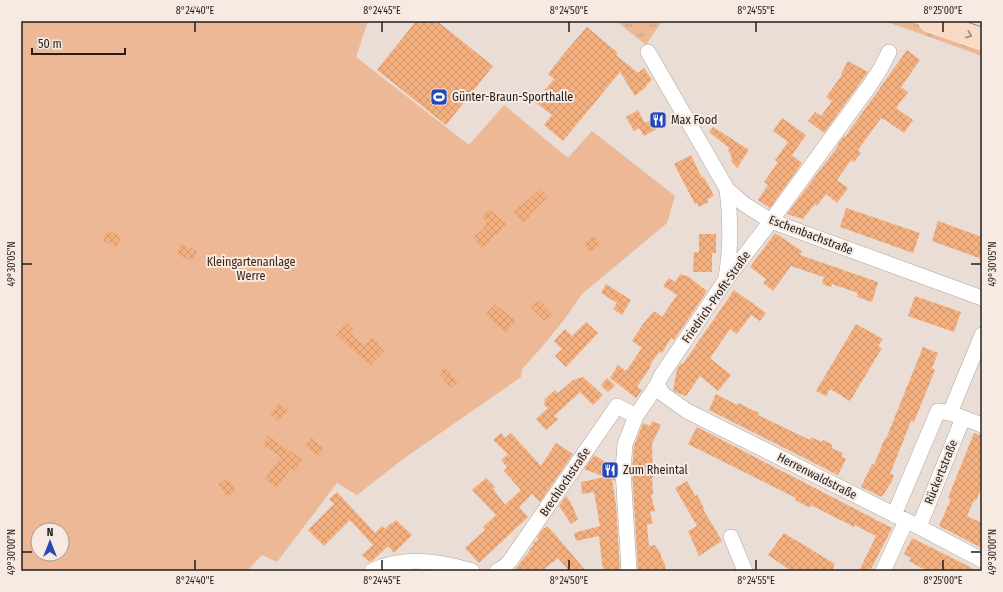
<svg xmlns="http://www.w3.org/2000/svg" width="1003" height="592" font-family="'Fira Sans Condensed',sans-serif">
<style>
.grass{fill:url(#grass-tufts)}
.garden{fill:#ecb895;fill-rule:evenodd}
.building{fill:url(#building-cross-hatch)}
.lines{fill:none;stroke-linecap:round;stroke-linejoin:round}
.street-casing{stroke:#b0a59d;stroke-width:16}
.primary-casing{stroke:#fff;stroke-width:23}
.street{stroke:#fff;stroke-width:15}
.primary{stroke:#f8dac5;stroke-width:22}
.tram{stroke:#8d847f;stroke-width:1}
.oneway{stroke:#988579}
.ticks{fill:none;stroke:#231e1c;stroke-width:1.5}
.labels{text-anchor:middle;stroke-width:4;stroke-linejoin:round;paint-order:stroke}
.poi-label{font-size:12px;fill:#231e1c;stroke:#f6eae2;text-anchor:start}
.street-label{font-size:12px;fill:#231e1c;stroke:#f6eae2}
.park-label{font-size:12px;fill:#422611;stroke:#f6eae2}
.neatline{fill:none;stroke:#231e1c;stroke-width:1.5}
.ticks-label{font-size:10px;text-anchor:middle;fill:#231e1c}
</style>
<defs>
<pattern id="grass-tufts" width="24" height="20" patternUnits="userSpaceOnUse"><rect width="24" height="20" fill="#ecb895"/><path d="M3 7l-1-3M5 7V3M7 7l1-3M15 17l-1-3M17 17v-4M19 17l1-3" fill="none" stroke="#ca9e80"/></pattern>
<pattern id="building-cross-hatch" width="8" height="8" patternUnits="userSpaceOnUse"><rect width="8" height="8" fill="#f4af7f"/><path d="M0 0l8 8M0 8l8-8" fill="none" stroke="#d1966d"/></pattern>
</defs>
<rect width="100%" height="100%" fill="#e9ddd5"/>
<!-- grass -->
<path class="grass" d="M616 21H662L646 45Z
M885 21H909L982 47V56Z"/>
<!-- garden -->
<path class="garden" d="M21 21H368L356 57 469 145 504 105 568 158 592 131 675 196 667 223 582 294 564 320 541 348 522 369 521 377 403 459 357 495 337 483 277 562 262 555 247 571H21ZM38 530H62V554H38Z"/>
<!-- building -->
<path class="building" d="M416 21H437L493 66 446 125 377 70Z
M587 27 618 53 616 55 638 73 644 68 652 80 647 84V86L635 96 620 72 563 141 544 125 552 115 535 102 554 79 548 74 565 52Z
M907 50 920 60 901 87 908 92 896 108 913 120 904 133 884 119 883 120 881 118 858 150 861 153 854 162 851 160 837 180 848 188 837 203 826 194 817 206 815 204 803 219 787 214 817 174 836 149 839 144H838L844 136 845 137Z
M848 61 868 72 824 133 808 121 815 112 821 116 832 101 826 97 842 75 841 74Z
M638 110 645 123 660 115 665 124 644 136 639 128 634 131 626 117Z
M782 118 806 135 792 155 802 163 770 208 758 200 768 185 764 182 778 162 775 160 788 142 773 131Z
M713 127 749 150 737 168 731 161 732 157 728 150 729 148 709 132Z
M691 155 702 178 704 177 714 196 707 199 709 202 699 207 697 203 695 204 674 164Z
M540 189 548 197 530 214 531 215 523 223 513 213 520 205 521 206Z
M846 208 920 233 913 253 840 227Z
M489 209 506 224 496 236 495 235 482 248 473 238 485 227 484 226 487 222 482 217Z
M938 221 982 237V259L932 241Z
M107 231 121 236 117 247 103 241Z
M775 233 802 251 800 255 878 282 872 302 857 297 858 293 832 284 831 287 822 284 824 277 791 266 773 291 763 283 766 279 750 267Z
M699 234H716V253H712V272H693L694 252H699Z
M594 236 601 244 590 252 584 244Z
M181 244 197 251 193 261 177 254Z
M680 274 685 276 686 275 707 291 674 340 671 338 662 353 659 352 650 365 651 366 637 387 642 390 636 398 610 378 618 365 626 371 642 348 632 341 643 324 654 311 662 317 677 295 663 286 669 278 675 282Z
M606 284 631 300 622 315 613 309 617 303 601 293Z
M734 290 766 313 760 321 751 315 737 334 730 329 710 358 731 375 718 391 700 376 686 396 675 392 673 390 677 369 681 363 683 364Z
M915 296 961 312 954 332 908 316Z
M539 300 552 314 544 321 531 307Z
M495 304 516 321 506 333 485 315Z
M586 322 598 333 566 367 555 356 562 349 554 341 565 329 572 336Z
M347 323 354 330 350 333 364 346 372 338 379 344 378 345 384 351 370 366 336 335Z
M856 324 883 339 878 346 882 348 850 401 830 389 826 396 816 391Z
M923 347 938 353 932 368 935 370 914 422 911 421 890 474 894 475 892 481 882 497 861 487 872 464 874 465 885 438 886 439Z
M445 367 458 382 451 388 438 373Z
M583 377 603 395 593 405 580 392 554 416 558 419 546 430 536 419 548 408 543 404 546 401 544 400 555 390 558 393 573 380Z
M607 378 615 385 608 392 601 385Z
M716 394 737 405 738 403 759 413 758 415 810 440 811 437 822 442 823 440 833 445 831 448 843 453 841 456 846 459 838 475 709 410Z
M279 403 288 410 278 421 270 414Z
M652 421 661 425 652 444 653 477 652 478 653 494 651 495 655 511 650 512 653 523 647 525 649 546 655 545 661 554V557L665 564 666 571H638L632 470 634 446 643 423 650 426Z
M697 427 892 528 870 571H859L876 536 855 525 854 527 811 505 810 508 795 500 796 498 688 444Z
M501 433 505 438 511 433 541 466 556 443 573 454 540 502 532 494 519 507 528 517 479 563 465 548 485 530 483 527 496 515 472 490 486 478 495 487 493 489 505 505 521 490 504 471 507 467 501 460 508 454 493 440Z
M974 433 982 436V486L976 501 974 500 967 516 982 523V548L939 526 951 499 948 498Z
M268 436 303 460 295 471 291 468 276 488 265 479 281 457 262 445Z
M311 438 324 448 318 456 306 446Z
M594 455 607 463 615 462V481L612 480 616 505 620 571H603L599 536 576 541 574 533 600 526 594 492 582 494 581 482 605 477 584 469Z
M227 478 236 491 227 497 218 485Z
M687 481 695 496 697 495 704 508 703 509 722 541 699 556 688 531 697 526 675 488Z
M337 492 375 533 382 526 385 529 391 523 392 524 396 520 412 535 394 553 388 546 372 561 370 562 362 555 373 545 350 520 324 546 308 530 334 504 329 499Z
M566 496 570 501 578 519 571 524 559 506Z
M547 526 553 532 586 571H569L558 558 542 571H513L519 565V564L523 559 530 551 529 550 534 545 533 544V543L539 539 537 537 542 530Z
M784 533 835 564 832 571H791L768 555Z
M912 538 978 571H927L909 561 911 558 904 554Z"/>
<g class="lines">
<!-- street casing -->
<g class="street-casing">
<path id="street" d="M648 52 727 189 744 204 771 221 982 298
M726 278C731 248 731 220 727 189
M657 385 663 394 687 411 919 527 982 560
M950 413 982 335
M894 515 938 411 950 413 982 425
M919 527 963 418
M731 537 745 571
M372 571C403 555 440 561 472 571
M497 571 504 567 510 561 617 406 636 416
M629 571 623 470 625 444 636 416 657 385 661 376 725 281 771 221 870 85 881 68 889 52
M883 571 906 521"/>
</g>
<!-- primary casing -->
<g class="primary-casing">
<path id="primary" d="M930 21 982 39"/>
</g>
<!-- street -->
<use href="#street" class="street"/>
<!-- primary -->
<use href="#primary" class="primary"/>
<!-- tram -->
<path class="tram" d="M964 21 982 27"/>
</g>
<!-- one-way arrows -->
<defs><path id="oneway-chevron" d="M-2-3.5L2.5 0L-2 3.5" fill="none" stroke-width="1.6" stroke-linecap="round" stroke-linejoin="round"/></defs>
<use class="oneway" href="#oneway-chevron" transform="translate(969 35) rotate(20)"/>
<!-- ticks -->
<path class="ticks" d="M195 22V32M382 22V32M569 22V32M756 22V32M943 22V32M22 264H32M971 264H981M22 552H32M971 552H981M195 560V570M382 560V570M569 560V570M756 560V570M943 560V570"/>
<!-- icons -->
<defs>
<g id="stadium-square" transform="scale(0.9)"><rect x="-9" y="-9" width="18" height="18" rx="4" fill="#2648b7" stroke="#f6eae2"/><path d="M0-5a6.5 5 0 1 0 0 10a6.5 5 0 1 0 0-10ZM-3.5-1.8h7v3.6h-7Z" fill="#fff"/></g>
<g id="restaurant-square" transform="scale(0.9)"><rect x="-9" y="-9" width="18" height="18" rx="4" fill="#2648b7" stroke="#f6eae2"/><path d="M-5-6h1v4h1v-4h1v4h1v-4h1v5L-1.5 .5V6h-2V.5L-5-1ZM5-6V6H3V1.5H1.5Q1.5-4 5-6Z" fill="#fff"/></g>
</defs>
<g fill-rule="evenodd">
<use href="#stadium-square" x="439" y="97"/>
<use href="#restaurant-square" x="658" y="120"/>
<use href="#restaurant-square" x="610" y="470"/>
</g>
<g class="labels">
<!-- poi labels -->
<g class="poi-label">
<text x="452" y="101">Günter-Braun-Sporthalle</text>
<text x="671" y="124">Max Food</text>
<text x="623" y="474">Zum Rheintal</text>
</g>
<!-- street labels -->
<g class="street-label">
<text transform="translate(811 235) rotate(21)" y="4">Eschenbachstraße</text>
<text transform="translate(716 297) rotate(-55)" y="4">Friedrich-Profit-Straße</text>
<text transform="translate(941 472) rotate(-68)" y="4">Rückertstraße</text>
<text transform="translate(817 476) rotate(27)" y="4">Herrenwaldstraße</text>
<text transform="translate(565 482) rotate(-56)" y="4">Brechlochstraße</text>
</g>
<!-- park labels -->
<g class="park-label">
<text x="251" y="266">Kleingartenanlage<tspan x="251" dy="14">Werre</tspan></text>
</g>
</g>
<!-- border -->
<rect width="1003" height="592" fill="none" stroke="#f6eae2" stroke-width="44"/>
<!-- north arrow -->
<g transform="translate(50 542)"><circle r="19" fill="#f6eae2" stroke="#a29893"/>
<path d="M0-3L7 15L0 10L-7 15Z" fill="#2648b7"/>
<text y="-6" font-size="11" font-weight="bold" text-anchor="middle" fill="#231e1c">N</text>
</g>
<!-- scale -->
<path d="M32 48v6h93v-6" fill="none" stroke="#231e1c" stroke-width="2"/>
<text x="38" y="48" font-size="12" fill="#231e1c" stroke="#f6eae2" stroke-width="3" paint-order="stroke">50 m</text>
<rect x="22" y="22" width="959" height="548" class="neatline"/>
<g class="ticks-label">
<text x="195" y="14">8°24'40"E</text>
<text x="382" y="14">8°24'45"E</text>
<text x="569" y="14">8°24'50"E</text>
<text x="756" y="14">8°24'55"E</text>
<text x="943" y="14">8°25'00"E</text>
<text transform="translate(11 264) rotate(-90)" y="4">49°30'05"N</text>
<text transform="translate(992 264) rotate(-90)" y="4">49°30'05"N</text>
<text transform="translate(11 552) rotate(-90)" y="4">49°30'00"N</text>
<text transform="translate(992 552) rotate(-90)" y="4">49°30'00"N</text>
<text x="195" y="584">8°24'40"E</text>
<text x="382" y="584">8°24'45"E</text>
<text x="569" y="584">8°24'50"E</text>
<text x="756" y="584">8°24'55"E</text>
<text x="943" y="584">8°25'00"E</text>
</g>
</svg>
